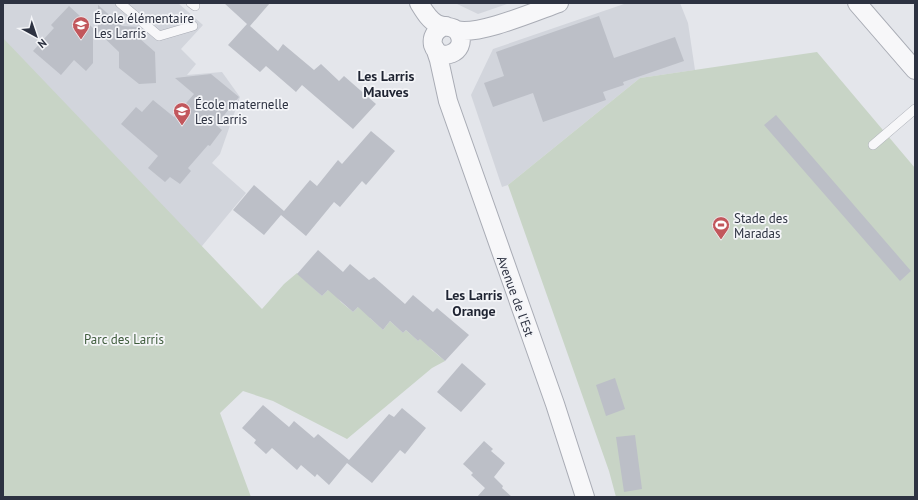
<svg xmlns="http://www.w3.org/2000/svg" width="918" height="500" font-family="'PT Sans',sans-serif">
<style>
.built{fill:#d2d5dc}
.green{fill:#c8d4c6}
.building{fill:#bcbfc7}
.lines{fill:none;stroke-linecap:round;stroke-linejoin:round}
.lane-casing{stroke:#a9acb5;stroke-width:10}
.street-casing{stroke:#a9acb5;stroke-width:20}
.lane{stroke:#f7f7f9;stroke-width:9}
.street{stroke:#f7f7f9;stroke-width:18}
.labels{text-anchor:middle;stroke-width:3.5;stroke-linejoin:round;paint-order:stroke}
.poi-label{font-size:13px;fill:#2d3241;stroke:#f4f5f8;text-anchor:start}
.street-label{font-size:13px;fill:#2d3241;stroke:#f4f5f8}
.park-label{font-size:13px;fill:#3f5c3c;stroke:#f4f5f8}
.neighbourhood-label{font-size:14px;font-weight:bold;fill:#1f2432;stroke:#f4f5f8}
</style>
<rect width="100%" height="100%" fill="#e4e6eb"/>
<!-- built -->
<path class="built" d="M3 3H178L203 25 181 49 196 64 187 75 222 72 240 97 220 154 212 163 246 193 202 246 167 258 3 121Z
M455 3H510L478 14Z
M627 3H680L688 23 695 70 640 78 508 185 502 187 471 95 493 49Z"/>
<!-- green -->
<path class="green" d="M3 38 262 309 284 284 297 273 322 296 330 288 341 302 353 312 360 305 371 316 370 318 383 330 390 321 403 333 406 330 418 341 422 336 432 350 445 361 432 368 347 439 273 401 243 391 220 413 251 497H3Z
M817 52 915 168V497H616L609 471 508 185 640 78Z"/>
<!-- building -->
<path class="building" d="M224 3H270L250 26 278 51 283 44 314 70 321 64 339 81 344 76 376 104 353 129 302 85 296 92 266 66 260 72 228 45 247 24Z
M98 5 122 26 139 27V38L155 52 156 83 139 84 119 68V52L98 32Z
M69 6 93 28V63L86 71 74 60 61 75 33 51 54 28 51 25Z
M599 16 614 58 675 37 684 61 623 82 624 85 603 92 606 100 543 122 533 93 493 107 484 83 504 76 496 52Z
M211 74 239 97 216 125 222 130 210 146 208 145 188 168 191 171 180 184 170 177 165 182 148 168 158 156 121 124 136 107 142 112 153 100 174 117 194 94 175 78Z
M776 115 911 271 900 281 764 125Z
M371 131 395 151 366 185 362 181 340 207 334 202 306 236 281 215 264 235 233 210 254 185 284 211 310 180 317 186 338 160 342 164Z
M318 250 343 272 350 264 369 280 374 277 405 304 413 295 433 312 437 308 469 335 445 361 420 339 418 341 406 330 403 333 390 321 383 330 358 307 353 312 328 290 322 296 297 274Z
M462 363 486 384 461 412 437 392Z
M615 378 625 409 606 416 596 385Z
M263 405 289 427 294 421 314 438 318 434 349 460 389 414 394 417 402 408 426 428 405 454 400 450 372 483 347 463 329 485 317 474 315 477 301 465 297 470 272 448 266 454 254 443 256 440 242 428Z
M635 435 642 489 624 492 616 437Z
M484 441 493 449 491 451 505 463 494 477 503 486 502 488 512 497H477L485 488 471 475 473 473 463 464Z"/>
<g class="lines">
<!-- lane casing -->
<g class="lane-casing">
<path id="lane" d="M120 3 159 36 193 26
M191 3 195 6
M873 145 915 109"/>
</g>
<!-- street casing -->
<g class="street-casing">
<path id="street" d="M419 3C424 11 429 20 437 24 445 28 455 25 459 34 468 52 439 64 433 45 431 35 438 28 446 26
M857 3 915 70
M456 30C478 36 536 11 559 3
M435 48 439 60 448 101 555 404 585 497"/>
</g>
<!-- lane -->
<use href="#lane" class="lane"/>
<!-- street -->
<use href="#street" class="street"/>
</g>
<!-- icons -->
<defs>
<g id="school-pin" transform="scale(0.9)"><path d="M0 17L-7.5 6A9.5 9.5 0 1 1 7.5 6Z" fill="#c2575c" stroke="#f4f5f8"/><path d="M0-5L7-2L0 1L-7-2ZM-4 1L0 2.5L4 1V4Q0 6-4 4Z" fill="#fff"/></g>
<g id="stadium-pin" transform="scale(0.9)"><path d="M0 17L-7.5 6A9.5 9.5 0 1 1 7.5 6Z" fill="#c2575c" stroke="#f4f5f8"/><path d="M0-5a6.5 5 0 1 0 0 10a6.5 5 0 1 0 0-10ZM-3.5-1.8h7v3.6h-7Z" fill="#fff"/></g>
</defs>
<g fill-rule="evenodd">
<use href="#school-pin" x="81" y="25"/>
<use href="#school-pin" x="182" y="111"/>
<use href="#stadium-pin" x="721" y="225"/>
</g>
<g class="labels">
<!-- poi labels -->
<g class="poi-label">
<text x="94" y="23">École élémentaire<tspan x="94" dy="15">Les Larris</tspan></text>
<text x="195" y="109">École maternelle<tspan x="195" dy="15">Les Larris</tspan></text>
<text x="734" y="223">Stade des<tspan x="734" dy="15">Maradas</tspan></text>
</g>
<!-- street labels -->
<g class="street-label">
<text transform="translate(516 296) rotate(70)" y="5">Avenue de l'Est</text>
</g>
<!-- park labels -->
<g class="park-label">
<text x="124" y="344">Parc des Larris</text>
</g>
<!-- neighbourhood labels -->
<g class="neighbourhood-label">
<text x="386" y="81">Les Larris<tspan x="386" dy="16">Mauves</tspan></text>
<text x="474" y="300">Les Larris<tspan x="474" dy="16">Orange</tspan></text>
</g>
</g>
<!-- border -->
<rect width="918" height="500" fill="none" stroke="#2d3241" stroke-width="8"/>
<!-- north arrow -->
<g transform="translate(36 36) rotate(140)" stroke="#f4f5f8" stroke-width="3" paint-order="stroke">
<path d="M0-3L7 15L0 10L-7 15Z" fill="#2d3241"/>
<text y="-6" font-size="11" font-weight="bold" text-anchor="middle" fill="#2d3241">N</text>
</g>
</svg>
